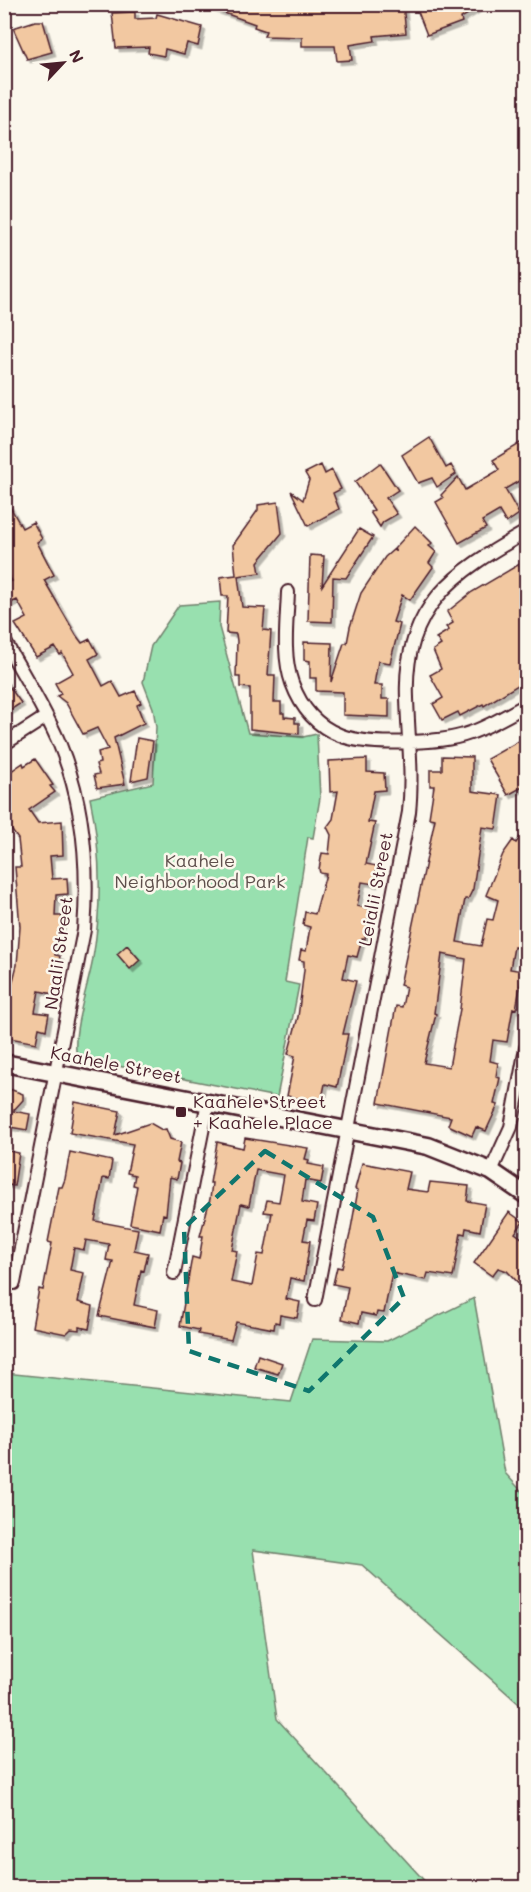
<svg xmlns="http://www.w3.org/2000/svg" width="531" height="1892" font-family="Mali,sans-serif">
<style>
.green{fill:#98e0af;stroke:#71806d;stroke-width:1.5}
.building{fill:#f2c8a1;stroke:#4a1f2b;stroke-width:1.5;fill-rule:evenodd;filter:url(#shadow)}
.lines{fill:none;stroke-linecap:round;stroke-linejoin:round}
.street-casing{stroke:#4a1f2b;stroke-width:16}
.secondary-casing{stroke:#4a1f2b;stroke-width:21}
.street{stroke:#fbf7ec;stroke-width:12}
.secondary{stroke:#fbf7ec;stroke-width:16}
.marked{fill:none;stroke:#0f766e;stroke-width:4.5;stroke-dasharray:12 8;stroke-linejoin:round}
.poi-dot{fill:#4a1f2b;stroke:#fbf7ec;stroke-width:2}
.labels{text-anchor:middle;stroke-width:5;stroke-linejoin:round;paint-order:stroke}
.park-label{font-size:18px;fill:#5e4f4c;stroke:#fbf7ec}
.street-label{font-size:18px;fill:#4a1f2b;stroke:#fbf7ec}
.poi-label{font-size:18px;fill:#4a1f2b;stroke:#fbf7ec;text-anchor:start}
</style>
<defs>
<filter id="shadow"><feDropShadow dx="3.5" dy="3.5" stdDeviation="0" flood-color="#0004"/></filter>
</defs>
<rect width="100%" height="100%" fill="#fbf7ec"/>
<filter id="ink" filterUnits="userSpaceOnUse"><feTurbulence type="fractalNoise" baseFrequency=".0167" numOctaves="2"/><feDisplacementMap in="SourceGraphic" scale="12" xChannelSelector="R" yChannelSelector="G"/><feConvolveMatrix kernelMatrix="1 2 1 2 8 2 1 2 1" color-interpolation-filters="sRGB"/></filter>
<g filter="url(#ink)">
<!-- green -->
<path class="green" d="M220 602 219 627 248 733 303 737 317 734 320 798 313 838 308 837 285 982 299 985 277 1097 82 1059 76 1051C74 1026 87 989 92 964 102 909 102 854 90 798L153 783 156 727 153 708 143 682 151 646 179 605Z
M474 1298 505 1473 526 1496V1710L362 1565 253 1550 277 1719 430 1887H5V1373L291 1402 312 1339 387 1341Z"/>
<!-- building -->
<path class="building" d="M199 4H403L406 33 374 36 375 41 350 45 352 60 337 61 335 46H302V37L264 36 266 31 254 27 255 24Z
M415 4H485L461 18 462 22 427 35Z
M135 12V19L156 18 157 14 202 27 198 46 187 43 184 54 165 49 164 56 148 53 149 47 116 48 112 13Z
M35 21H43L52 52 27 59 13 28Z
M429 437 446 468 451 465 456 474 437 487 432 478 418 483 402 455Z
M526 440V477L505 489 519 514 506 523 499 511 482 521 486 528 459 543 436 502 443 498 441 495 458 477 465 490 499 470 493 460Z
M380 463 398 490 386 498 397 514 383 522 380 527 370 512 374 510 355 482Z
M321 465 325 474 332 470 341 489 333 493 339 509 308 526 291 491 303 500 309 480 305 473Z
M4 496 22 528 33 522 42 539 37 542 54 575 44 580 76 635 82 643 90 639 98 654 89 659 103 686 112 681 121 697 135 691 141 703 137 705 144 723 114 738 125 784 97 788 94 775 99 774 96 764 100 763 98 752 108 749 97 728 83 734 66 703 57 696 61 694 55 683 73 673 62 653 60 655 55 647 36 657 15 624 27 618 17 600 4 606V585L12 581 4 568Z
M278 502 282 533 258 562 260 573 238 576 242 607 265 608 263 630 271 631 268 675H275L274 702H281V713H284V717L295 718V723H299V734L250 729V688L240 687V677H236L237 641 236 634 226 633 228 596H222L220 577 236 575 233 545 258 510V505Z
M415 526 432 543 429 546 436 552 429 563 433 567 410 600 402 595 393 622 400 624 390 663 378 661 374 685H382V699H389V717L343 715V692L316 691V678H310V661L304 660V642L332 643 331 682 344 643H347L350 627 361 593 385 557 393 550 396 552 394 549Z
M359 529 373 537 346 578 333 577 332 622 308 621 310 555 324 556 322 586Z
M523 562 526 568V662L521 665 526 680 484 706 483 704 460 716 458 712 442 720 433 704 443 698 430 675 441 669 433 650 441 645 436 638 449 630 446 627 453 623 447 612 472 592Z
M4 679 21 703 4 714Z
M526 737V785L508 795 487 759Z
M137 738 153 741 148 777 131 781Z
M442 756 472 757V791L501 795 496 829 482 827 473 889 468 899H465L457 942 481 946 487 919 493 920 498 900 486 895 503 854 513 840 516 843 526 829V899L518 931 526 933V937L524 949 514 947 510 969 523 971 516 1009 513 1008 507 1042 493 1040 490 1061 498 1063 496 1077 500 1078 494 1104 498 1105 486 1131 476 1127 472 1136 448 1125 451 1117 378 1103 396 1006 402 1007 406 987 400 985 435 819 429 818 434 786H430V770H442ZM442 954 466 959 460 1009 449 1067 424 1063 436 1014 434 1013Z
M35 759 53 785 50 786 55 792 29 810 38 823 62 821 63 855 50 856 52 879 67 878 68 894 56 895 55 916H62L61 932H58L55 955 60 956 53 994 39 991 35 1012 49 1014 46 1030 39 1028 36 1043 4 1037V1017L17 965 20 927 15 867H21L18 839 10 828 4 831V776L23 763 24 766Z
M367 759V772L384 773 385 790 374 791 368 822 375 823 366 864 377 866 374 884 362 882 357 906 370 909 365 939H362L357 957 348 955 343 978 356 981 343 1034H348L337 1087 325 1084 321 1103 287 1096 295 1056 288 1054 298 1017 304 970V961L299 960 301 950 306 951 310 927 303 925 305 912 315 914 326 874 320 873 319 869 322 853 329 854 331 835 327 827 333 819 338 791 330 792 329 761Z
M127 945 140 960 130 969 117 954Z
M4 1087 23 1094V1100L13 1111 30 1114 27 1130 4 1126Z
M75 1102 120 1111 115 1135 150 1123 162 1130 166 1129 170 1139 181 1142 177 1162 180 1163 177 1179 170 1177 166 1215 163 1214 160 1230 130 1224 137 1186 133 1185 135 1175 127 1173 133 1144 70 1133Z
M245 1138 308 1148 305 1159 309 1160 308 1164 324 1167 321 1183 305 1180 302 1202 317 1205 314 1221 307 1220 303 1240 310 1241 304 1281 290 1278 286 1299 300 1302 297 1318 280 1315 279 1323 275 1322 274 1329 236 1322 231 1340 198 1334 199 1330 180 1326 192 1257 199 1259 203 1236H200L210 1199 212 1183H210L217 1142 243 1148ZM256 1170 284 1175 279 1202 267 1200 264 1212 272 1213 264 1255 258 1254 252 1286 231 1282 237 1251 232 1250 241 1204 249 1206Z
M4 1150 19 1153 14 1186 4 1184Z
M70 1152 112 1161 109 1179 103 1178 95 1221 138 1229 134 1250 148 1253 144 1271 141 1270 134 1305 158 1310 155 1327 99 1316 113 1261 106 1260 109 1244 86 1240 84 1250 74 1248 70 1270 84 1273 78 1302 93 1306 89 1329 79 1327V1330L71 1329 66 1334 32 1327 39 1289 43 1290 52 1243 48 1242 59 1187H62L65 1179Z
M362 1163 410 1172 406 1189 428 1192 430 1182 469 1186 467 1201 485 1204 480 1231 466 1228 465 1234 461 1233 453 1277 428 1273 426 1280 392 1273 384 1313 377 1312 376 1316 361 1313 359 1323 342 1319 348 1287 333 1284 337 1267 342 1268 350 1234 358 1190 355 1189Z
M509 1212 523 1222 515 1233 526 1241V1291L507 1271 498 1268 492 1276 474 1263Z
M258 1355 282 1363 278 1374 254 1367Z"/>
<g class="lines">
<!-- street casing -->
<g class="street-casing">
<path id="street" d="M288 592C287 621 282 655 292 683 313 740 358 745 411 742 431 741 451 740 470 733 490 726 508 715 526 705
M4 640C23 675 45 709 60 745 84 804 89 867 84 930L14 1283
M4 744 46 717
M491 1171 511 1127 526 1048
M174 1273 208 1102
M315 1300 409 812C413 774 408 736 407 698 403 606 455 572 526 532"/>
</g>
<!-- secondary casing -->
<g class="secondary-casing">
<path id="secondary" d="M4 1063 428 1146 491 1171 526 1195"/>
</g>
<!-- street -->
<use href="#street" class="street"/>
<!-- secondary -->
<use href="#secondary" class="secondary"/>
</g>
</g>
<!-- marked area -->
<path class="marked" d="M265 1151 373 1217 404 1298 309 1391 189 1351 184 1228Z"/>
<!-- markers -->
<rect class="poi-dot" x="175" y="1106" width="12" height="12" rx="3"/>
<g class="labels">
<!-- park labels -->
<g class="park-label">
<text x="200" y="867">Kaahele<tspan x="200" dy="21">Neighborhood Park</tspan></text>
</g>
<!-- street labels -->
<g class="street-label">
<text transform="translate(376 889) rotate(-79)" y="6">Leialii Street</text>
<text transform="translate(59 953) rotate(-82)" y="6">Naalii Street</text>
<text transform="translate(116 1065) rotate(11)" y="6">Kaahele Street</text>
</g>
<!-- poi labels -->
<g class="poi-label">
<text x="193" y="1108">Kaahele Street<tspan x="193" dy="21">+ Kaahele Place</tspan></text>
</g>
</g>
<!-- margin -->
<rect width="531" height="1892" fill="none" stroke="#fbf7ec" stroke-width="24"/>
<rect x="12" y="12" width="507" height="1868" fill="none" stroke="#4a1f2b" stroke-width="2" filter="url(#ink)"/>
<!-- north arrow -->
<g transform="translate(63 63) rotate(64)" stroke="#fbf7ec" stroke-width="4.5" paint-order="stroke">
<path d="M0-4.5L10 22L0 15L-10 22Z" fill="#4a1f2b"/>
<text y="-9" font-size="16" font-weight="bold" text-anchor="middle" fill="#4a1f2b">N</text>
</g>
</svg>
